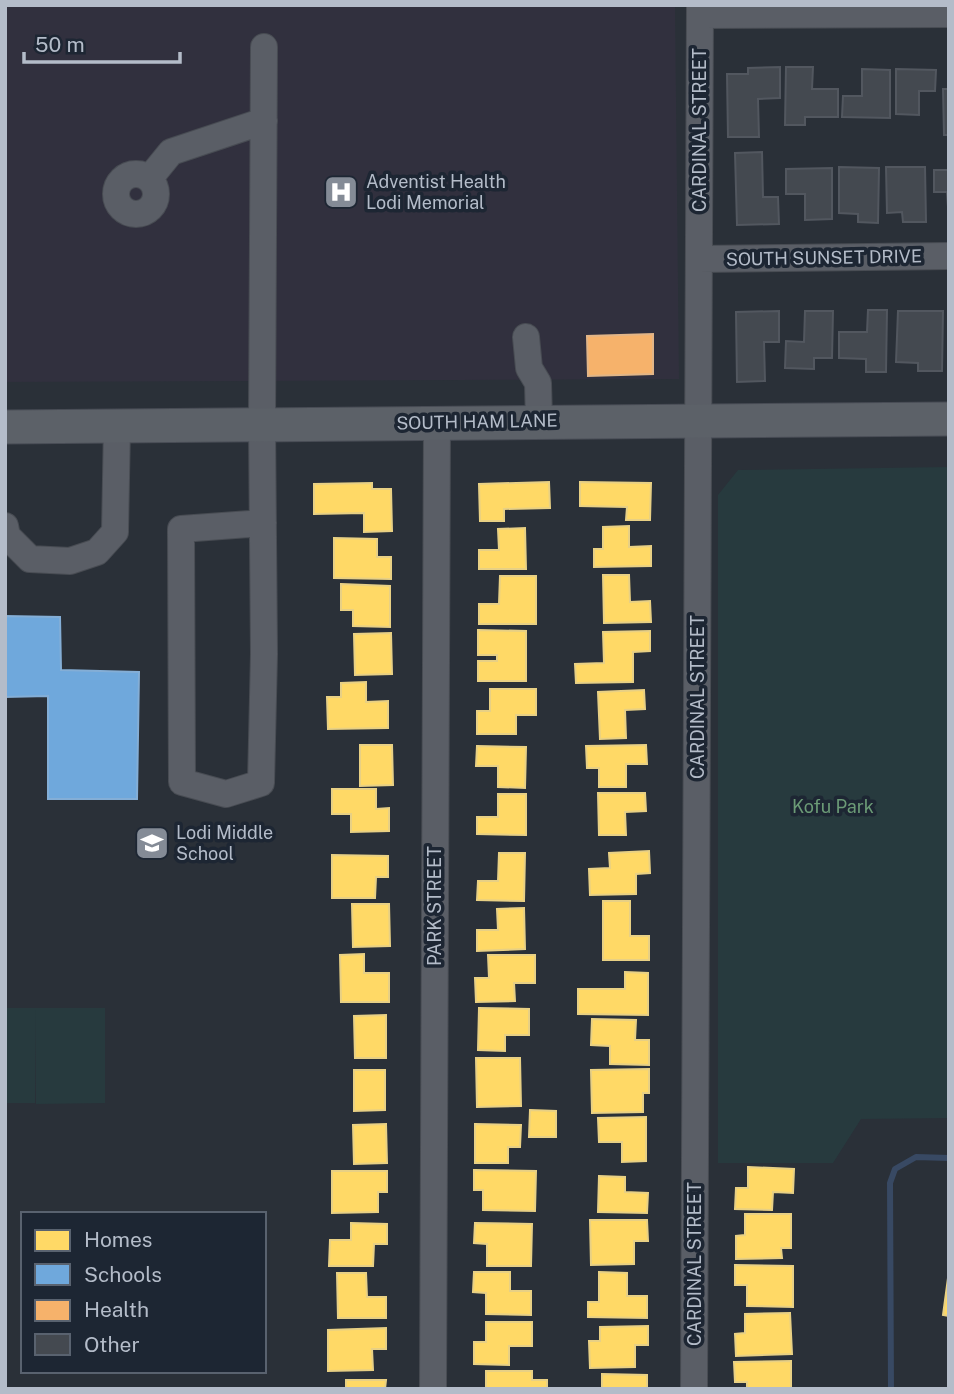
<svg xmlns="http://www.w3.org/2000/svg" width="954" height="1394" font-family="'Public Sans',sans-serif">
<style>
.medical{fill:#31303e}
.park{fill:#273a3e}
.homes{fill:#ffd966;stroke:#e8d084;stroke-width:2}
.schools{fill:#6fa8dc;stroke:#84aed6;stroke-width:2}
.health{fill:#f6b26b;stroke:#e2b587;stroke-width:2}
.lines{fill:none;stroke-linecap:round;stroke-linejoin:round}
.stream{stroke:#384963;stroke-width:6}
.building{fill:#444950;stroke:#52575f;stroke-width:2}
.minor-casing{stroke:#484c53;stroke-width:28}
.major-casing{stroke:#484c55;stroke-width:35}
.minor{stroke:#5a5e66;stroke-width:26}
.major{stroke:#5c6168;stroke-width:33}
.labels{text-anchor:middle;stroke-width:7;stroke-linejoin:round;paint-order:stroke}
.street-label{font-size:18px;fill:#b4bcc9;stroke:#1d2633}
.poi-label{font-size:18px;fill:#b4bcc9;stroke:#1d2633;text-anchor:start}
.park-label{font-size:18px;fill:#6b9a76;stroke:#1d2633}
</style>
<rect width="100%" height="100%" fill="#2a3038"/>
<!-- medical -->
<path class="medical" d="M5 5H675L679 379 5 382Z"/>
<!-- park -->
<path class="park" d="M949 467V1118L861 1119 833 1163H718V495L738 470Z
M5 1008H105V1103L36 1104 35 1010V1103H5Z"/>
<!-- homes -->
<path class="homes" d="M549 482 550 508 504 509V521H480L479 484Z
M580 482 651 483 650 520H626L627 507 580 506Z
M372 483V489H391L392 531 364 532V513L314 514V484Z
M629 526V547L651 546V566L594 567V549H603V527Z
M525 528 526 569H479V550H499L498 529Z
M334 538 377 539V557H391V579L334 578Z
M603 575H629L630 602 650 601 651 622 604 623Z
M500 576H536V624H479V604H499Z
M341 584 390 586V627L353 626V610H341Z
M478 630 526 631V681H478V661H497V655H478Z
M650 631V651L633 652V682L576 683 575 664 604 663 603 632Z
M391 633 392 674 355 675 354 634Z
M366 682V702L388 701V728L328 729 327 697H341V683Z
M490 689H536V715H516V734H477V711H490Z
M644 690 645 709 625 710 626 738 600 739 598 692Z
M360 745H392L393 785 360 786Z
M646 745 647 764H626V787H599V768H587L586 746Z
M477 746 526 747 525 788 498 787V766H476Z
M332 789H376V809L389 808V831L351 832V814H332Z
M598 793H645L646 811 625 812 626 835H599Z
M498 794H526V835L477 834V817H498Z
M649 851 650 873 636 874V894L590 895 589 869 610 868 609 853Z
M499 853H525L524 901 477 900 478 881H498Z
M332 855 388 856V877H376L375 898H332Z
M603 901H630V936H649V960H603Z
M352 904H389L390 946 353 947Z
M524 908 525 949 477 951V930H498L497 909Z
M364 954V973H389V1002H341L340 955Z
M488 955H535V983H514L515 1001 476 1002 475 978H489Z
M625 972 648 973V1015L578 1014V989H625Z
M479 1008 529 1009V1035H505V1051L478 1050Z
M386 1015V1058H355L354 1016Z
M592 1019 636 1020 635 1040H649V1065L610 1064V1046L591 1045Z
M476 1058H520L521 1106 477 1107Z
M649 1069V1093H643V1112L592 1113 591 1070Z
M354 1070H385V1110L354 1111Z
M530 1110 556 1111V1137H529Z
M646 1117V1161L622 1162V1142H599L598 1118Z
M386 1124 387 1163 354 1164 353 1125Z
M475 1124 521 1125 520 1147H508V1163H475Z
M748 1167 794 1169 793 1193 773 1192 772 1210 735 1209 736 1188H748Z
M474 1170 536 1171 535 1211 483 1210V1190H474Z
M332 1171H387V1192H378V1212L332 1213Z
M599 1176 625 1177V1192L648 1193 647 1213 598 1212Z
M745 1214H791V1248H781L782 1258 736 1259V1236L745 1235Z
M590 1220H647L648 1241H634V1264L591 1265Z
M351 1223 387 1224V1244H374L373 1266H329L330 1240H351Z
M475 1223 532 1224 531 1266H487V1244L474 1243Z
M735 1265 793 1266V1307L747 1306V1285H735Z
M474 1272H510V1291H531V1315L486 1314V1293L473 1292Z
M599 1272 627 1273V1296H647V1318L588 1317V1302H599Z
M337 1273H366L367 1297H386V1318H338Z
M948 1278H949V1316L943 1315Z
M790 1313 792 1354 736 1356 735 1334 745 1333V1314Z
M486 1322H532V1346H509V1365L474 1364V1342H486Z
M648 1326V1345H635V1367L590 1368 589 1341H600V1327Z
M386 1328V1349H372L373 1370 328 1371V1330Z
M791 1361V1389H747V1382H735L734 1362Z
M486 1371H532V1380H547V1389H486Z
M602 1374 647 1375V1389H602Z
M346 1380H386L385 1389H346Z"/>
<!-- schools -->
<path class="schools" d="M5 616 60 617 61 670 139 672 137 799H48V696L5 697Z"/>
<!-- health -->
<path class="health" d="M653 334V374L588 376 587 336Z"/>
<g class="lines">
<!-- stream -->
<path class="stream" d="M891 1389 890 1183 895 1169 916 1157 949 1158"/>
</g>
<!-- building -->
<path class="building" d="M780 67V98L758 99 759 137H728L727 74H748V68Z
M786 67H813L812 89H838V117H805V125H785Z
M862 69 890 70V118L842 117 843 96H862Z
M896 69 936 70 935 91H919V115L896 114Z
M943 89H949V135H944Z
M762 152 763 197H778L779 224 737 225 735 153Z
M839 167 879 168 878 223 858 222V214L839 213Z
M886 167H925L926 222H903L902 212 887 213Z
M832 168V219L805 220V194H786V169Z
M934 170H949V222L947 192H934Z
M868 310H887L886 372H866V359L839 358V332H867Z
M779 311V342H764L765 381 737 382 736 312Z
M805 311H833L832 358H814V369L785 368 786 341 804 342Z
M898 311H943L942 371H918V363L896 362Z"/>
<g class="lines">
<!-- minor casing -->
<g class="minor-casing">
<path id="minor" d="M700 15 949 14
M116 194a20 20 0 1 1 40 0a20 20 0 1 1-40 0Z
M149 179 171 152 264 121
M699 259 949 256
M526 337 529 368 538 383 539 421
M263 523 181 529 182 782 226 794 261 783 264 654 262 424 264 47
M5 526 7 536 30 559 70 561 97 552 115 532 117 426
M433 1389 437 423
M694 1389 700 5"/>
</g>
<!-- major casing -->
<g class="major-casing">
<path id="major" d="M5 427 949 419"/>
</g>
<!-- minor -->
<use href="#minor" class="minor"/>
<!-- major -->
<use href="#major" class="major"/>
</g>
<!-- icons -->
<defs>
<g id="hospital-square" transform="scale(1.75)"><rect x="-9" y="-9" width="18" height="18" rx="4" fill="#848b96" stroke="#1d2633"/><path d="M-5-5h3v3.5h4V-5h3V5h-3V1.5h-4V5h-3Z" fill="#fff"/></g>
<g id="school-square" transform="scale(1.75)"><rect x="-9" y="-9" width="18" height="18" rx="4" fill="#848b96" stroke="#1d2633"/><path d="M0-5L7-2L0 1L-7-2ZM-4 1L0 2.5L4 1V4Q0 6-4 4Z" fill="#fff"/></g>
</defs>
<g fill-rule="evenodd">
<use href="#hospital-square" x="341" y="192"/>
<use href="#school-square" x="152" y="843"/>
</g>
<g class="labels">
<!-- street labels -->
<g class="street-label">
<text transform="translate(700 130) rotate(-90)" y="6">CARDINAL STREET</text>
<text transform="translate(824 258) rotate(-1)" y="6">SOUTH SUNSET DRIVE</text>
<text transform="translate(477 422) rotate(-1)" y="6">SOUTH HAM LANE</text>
<text transform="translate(698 697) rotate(-90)" y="6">CARDINAL STREET</text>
<text transform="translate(435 906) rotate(-90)" y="6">PARK STREET</text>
<text transform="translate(695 1264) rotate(-90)" y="6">CARDINAL STREET</text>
</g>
<!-- poi labels -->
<g class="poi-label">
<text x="366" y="188">Adventist Health<tspan x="366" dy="21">Lodi Memorial</tspan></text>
<text x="176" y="839">Lodi Middle<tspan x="176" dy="21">School</tspan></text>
</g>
<!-- park labels -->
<g class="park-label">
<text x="833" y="813">Kofu Park</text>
</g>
</g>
<!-- border -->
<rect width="954" height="1394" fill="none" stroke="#b4bcc9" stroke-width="14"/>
<!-- legend -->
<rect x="21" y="1212" width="245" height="161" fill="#1d2633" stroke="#59626f" stroke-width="2"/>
<rect x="35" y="1230" width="35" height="21" fill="#ffd966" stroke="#59626f" stroke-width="2"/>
<text x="84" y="1247" font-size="21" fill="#b4bcc9">Homes</text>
<rect x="35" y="1264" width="35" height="21" fill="#6fa8dc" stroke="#59626f" stroke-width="2"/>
<text x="84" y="1282" font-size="21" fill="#b4bcc9">Schools</text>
<rect x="35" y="1300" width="35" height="21" fill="#f6b26b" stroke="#59626f" stroke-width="2"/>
<text x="84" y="1317" font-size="21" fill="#b4bcc9">Health</text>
<rect x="35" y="1334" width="35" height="21" fill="#444950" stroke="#59626f" stroke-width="2"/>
<text x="84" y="1352" font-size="21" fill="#b4bcc9">Other</text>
<!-- scale -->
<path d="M24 52v10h156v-10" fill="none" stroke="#b4bcc9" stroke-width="3.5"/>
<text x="35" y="52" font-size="21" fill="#b4bcc9" stroke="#1d2633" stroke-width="5" paint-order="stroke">50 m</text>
</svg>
